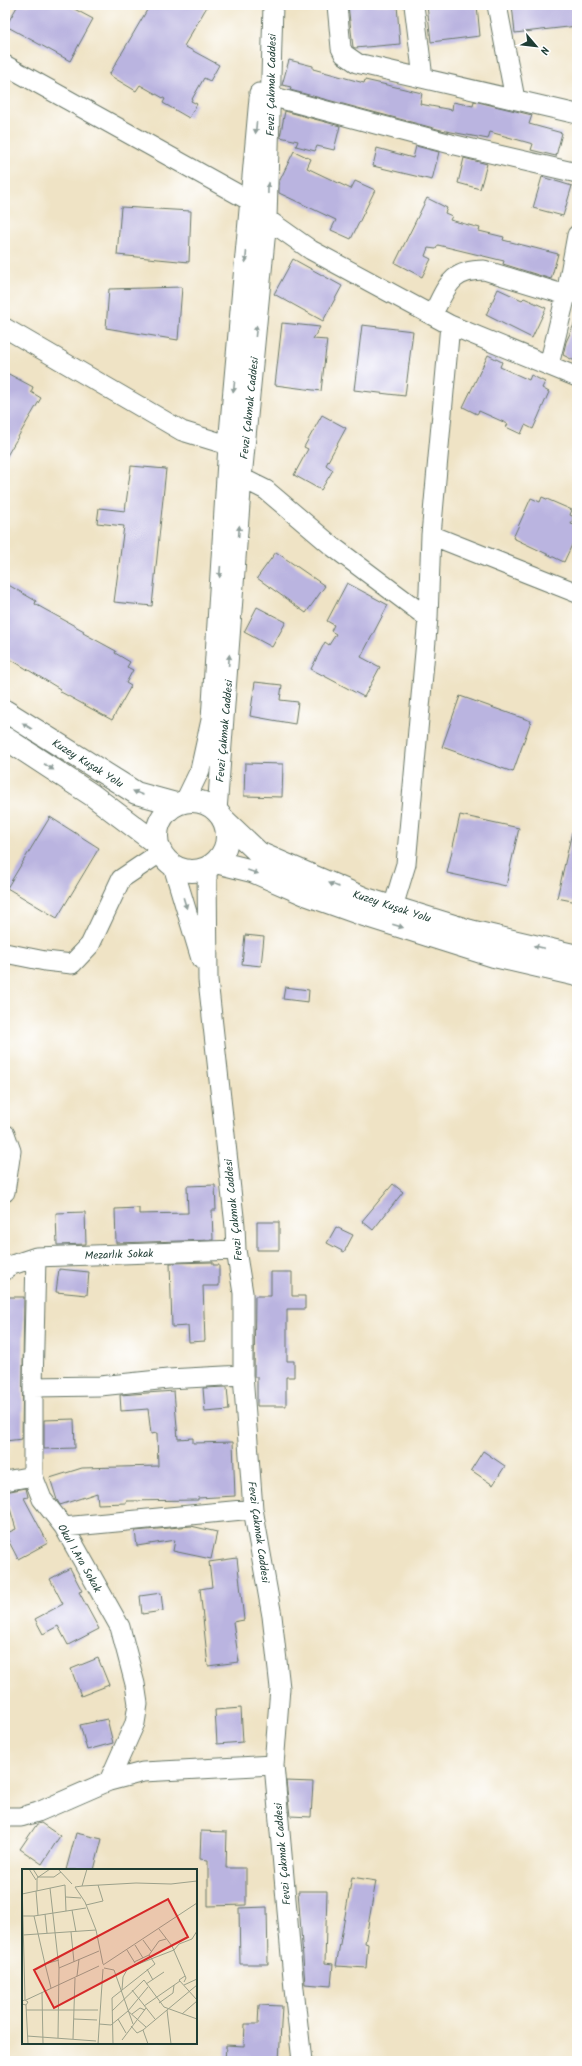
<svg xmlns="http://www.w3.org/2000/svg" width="582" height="2066" font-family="Kalam,sans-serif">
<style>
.building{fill:#bab4e0}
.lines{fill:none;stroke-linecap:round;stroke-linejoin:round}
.minor-casing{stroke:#687767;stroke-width:21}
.major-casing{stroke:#687767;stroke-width:24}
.minor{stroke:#fff;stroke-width:19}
.major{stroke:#fff;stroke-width:22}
.oneway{fill:#8f9e9a}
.labels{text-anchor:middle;stroke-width:4;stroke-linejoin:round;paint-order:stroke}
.street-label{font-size:11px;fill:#1f3d34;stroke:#fff}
.inset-road{fill:none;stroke:#9ca18b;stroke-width:1}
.view{fill:#d62828;fill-opacity:0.15;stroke:#d62828;stroke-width:2}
.inset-edge{fill:none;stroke:#1f3d34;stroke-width:2}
</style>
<rect width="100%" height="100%" fill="#fff"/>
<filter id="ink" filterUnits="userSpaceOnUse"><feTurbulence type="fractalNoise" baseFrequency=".025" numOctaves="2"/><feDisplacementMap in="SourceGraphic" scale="8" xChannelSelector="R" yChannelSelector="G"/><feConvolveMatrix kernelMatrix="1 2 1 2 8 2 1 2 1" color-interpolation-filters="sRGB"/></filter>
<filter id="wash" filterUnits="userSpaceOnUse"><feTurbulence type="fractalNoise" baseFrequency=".012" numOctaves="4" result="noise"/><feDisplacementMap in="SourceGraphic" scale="16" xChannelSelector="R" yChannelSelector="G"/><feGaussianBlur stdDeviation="0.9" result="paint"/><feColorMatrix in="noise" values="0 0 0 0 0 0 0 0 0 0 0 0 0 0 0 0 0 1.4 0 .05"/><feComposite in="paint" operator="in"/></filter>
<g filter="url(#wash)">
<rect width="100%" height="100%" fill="#efe3c5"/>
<g id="blocks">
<!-- building -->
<path class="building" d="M18 5H67L93 19 70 61 6 26Z
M150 5H208L184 46 219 65 210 81 204 78 191 101 197 104 189 118 163 103 165 99 140 85 136 91 109 75Z
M348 5H397L400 44 355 48 353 47Z
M427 5H477L480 36 431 42Z
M512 5H577V26L515 33Z
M289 60 313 66V69L364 83 365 80 422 93 420 104 452 110 453 102 473 106 474 101 532 115 529 124 562 133 556 156 531 150 533 144 490 132 488 139 441 130 290 90 291 87 282 85Z
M285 111 340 126 334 150 317 146 315 151 296 146 298 141 280 137Z
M416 146 439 152 432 180 373 166 377 148 413 158Z
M294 151 311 159 307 168 351 189 355 181 375 190 351 239 331 230 336 220 279 193V182Z
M464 158 487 164 480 189 458 183Z
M542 177 572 186 563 216 533 208Z
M427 198 447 208 445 213 452 216 450 220 480 228 479 231 504 237 503 240 558 254 551 279 503 264 504 261 438 245 436 249 428 248 425 256 431 259 422 277 395 263Z
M121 207 191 211 189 262 117 255Z
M293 259 342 286 323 321 274 294Z
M182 287 178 340 106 328 109 289Z
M498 289 522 300 524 298 546 308 532 338 486 315Z
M577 318V362L563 355 566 342Z
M282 323 320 327 313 339 327 340 321 391 275 385Z
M362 325 413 331 405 396 354 390Z
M488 355 502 362 500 367 529 380 531 375 545 382 542 388 549 392 533 429 525 425 521 434 506 427 508 424 479 411 477 414 463 407Z
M5 372 33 387 31 392 41 398 5 459Z
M322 415 346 428 326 465 333 470 321 490 294 475 308 449 304 447Z
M131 466 166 469 152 606 114 602 124 526 97 523 99 508 125 511Z
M542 497 572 510 570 515 574 517 571 524 577 526V534L564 562 513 538 531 498 540 502Z
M276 552 325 586 306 613 257 578Z
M5 583 36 601 35 604 84 631 83 633 116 651 115 653 130 662 127 667 133 670 126 683 131 686 112 720 59 691 60 689 5 656Z
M347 583 388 605 361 657 380 667 364 697 311 669 325 642 329 645 336 634 331 631 334 625 327 621Z
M257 607 286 622 272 647 244 632Z
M255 682 282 685 280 700 298 702 295 724 250 716Z
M460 696 531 721 513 772 442 747Z
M245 763 283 764 282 797 244 796Z
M460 815 519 828 506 886 447 873Z
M50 817 99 848 57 918 7 888Z
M572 832 577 833V902L557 898Z
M245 935 264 937 261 966 242 964Z
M285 987 309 990 308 1002 283 999Z
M393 1184 403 1192 373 1230 362 1221Z
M215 1185 216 1210H212L213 1240 116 1243 115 1209 139 1208V1214L188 1213 187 1186Z
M85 1212 86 1244 57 1245 56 1213Z
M257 1222H279V1250H257Z
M336 1227 353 1235 344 1252 327 1243Z
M213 1262V1265H219V1286H203L205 1341 189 1342 188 1326 172 1327 170 1263Z
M59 1269 89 1272 87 1295 56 1292Z
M271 1272H292V1296H305V1309H287V1361H294V1377H286V1406H257V1377H254L255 1296H271Z
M5 1297H24L22 1439 5 1441Z
M227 1387 229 1410 205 1412 203 1388Z
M174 1391 178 1439 193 1438V1443L233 1442 235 1496 198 1498V1500L126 1501V1503L98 1504 97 1493 60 1505 57 1500 50 1478 82 1468 158 1466 157 1433 151 1434 148 1409 121 1411 120 1395Z
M74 1419 75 1448 44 1449V1420Z
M483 1451 505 1466 493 1485 471 1470Z
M26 1488 28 1497 24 1498 48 1543 18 1559 7 1538V1533L16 1529 5 1492Z
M191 1526 217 1532 211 1559 173 1551 175 1540 137 1546 135 1531Z
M237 1558 244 1620 233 1622 239 1662 208 1666 200 1589 212 1587 209 1562Z
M70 1568 82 1591 79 1592 99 1629 68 1645 58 1626 43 1634 35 1619 63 1604 50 1579Z
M161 1593 163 1611 142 1614 140 1596Z
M98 1658 109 1685 81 1696 71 1669Z
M241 1708 243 1742 217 1744 215 1710Z
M107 1719 113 1743 87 1750 80 1725Z
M286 1781 313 1782 311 1817 290 1816Z
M41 1823 60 1836 42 1864 20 1849 37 1824Z
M201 1831 227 1832 226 1868H246V1905L208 1906V1860L200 1859Z
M76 1833 102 1839 94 1870H66Z
M352 1877 376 1881 365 1943 368 1944 366 1968 336 1966Z
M298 1891H327L325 1963 333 1964 331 1986 305 1984Z
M267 1907 268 1964H240L239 1908Z
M259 2005 282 2006 279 2061H225L226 2045 244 2046 245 2024H258Z"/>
</g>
</g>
<g filter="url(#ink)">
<use href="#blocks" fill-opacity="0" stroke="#687767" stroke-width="1"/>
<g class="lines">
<!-- minor casing -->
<g class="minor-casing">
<path id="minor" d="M337 5 341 48 344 54 357 63 577 114
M414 5 423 78
M497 5 515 99
M5 65 250 201 267 219 311 250 450 325 577 377
M259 93 451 144 577 173
M432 315C447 288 449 270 484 270L566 295
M5 328 182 431 228 445
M549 365 566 295 577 235
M242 478 266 490 332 546 428 618
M431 535 577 593
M185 801 200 770 211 720 228 445 259 98
M217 811 242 478 267 219 273 5
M173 866 201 959
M207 868 208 980 235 1226 236 1250 243 1293V1375L253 1509 272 1616 280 1688 274 1765 294 1989 302 2061
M393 907 406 864 428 618 431 535 450 325
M5 953 45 961 72 964 90 945 121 879 161 852
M5 1134 11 1151 5 1192
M36 1257 33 1387V1476L42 1499 64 1527 120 1627 135 1684 138 1704 135 1723 109 1781
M5 1270 12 1265 36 1257 236 1250
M33 1387 100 1386 168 1379 243 1375
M5 1481 33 1476
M64 1527 253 1509
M5 1817H21L38 1812 109 1781 143 1772 274 1765"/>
</g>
<!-- major casing -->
<g class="major-casing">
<path id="major" d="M5 711 136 793 176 804
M5 738 92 795 157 844
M157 836a35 35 0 1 1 70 0a35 35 0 1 1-70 0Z
M224 820 259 853 366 899 470 931 577 956
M216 862 252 871 305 894 361 914 494 956 577 975"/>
</g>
<!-- minor -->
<use href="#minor" class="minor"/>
<!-- major -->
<use href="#major" class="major"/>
</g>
<!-- one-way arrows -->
<defs><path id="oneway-solid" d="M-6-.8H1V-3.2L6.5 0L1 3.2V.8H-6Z"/></defs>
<g class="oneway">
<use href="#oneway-solid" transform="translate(256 128) rotate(95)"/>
<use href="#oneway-solid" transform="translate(268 188) rotate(-89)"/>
<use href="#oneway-solid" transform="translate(246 257) rotate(95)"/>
<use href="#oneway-solid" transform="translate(256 331) rotate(-84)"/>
<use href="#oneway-solid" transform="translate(234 387) rotate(96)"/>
<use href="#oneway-solid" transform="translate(239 531) rotate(-86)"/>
<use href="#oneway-solid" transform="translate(220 572) rotate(94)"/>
<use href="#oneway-solid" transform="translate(229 660) rotate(-86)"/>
<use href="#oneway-solid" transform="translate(27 726) rotate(-148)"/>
<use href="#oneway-solid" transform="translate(49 767) rotate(33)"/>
<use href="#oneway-solid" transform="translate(138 793) rotate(-158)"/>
<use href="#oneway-solid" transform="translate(253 872) rotate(19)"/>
<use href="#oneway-solid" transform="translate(334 885) rotate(-158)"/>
<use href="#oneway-solid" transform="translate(185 903) rotate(73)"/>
<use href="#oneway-solid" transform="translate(398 926) rotate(17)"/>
<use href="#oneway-solid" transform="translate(539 947) rotate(-167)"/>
</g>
</g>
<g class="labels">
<!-- street labels -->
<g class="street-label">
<text transform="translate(271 85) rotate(-89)" y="4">Fevzi Çakmak Caddesi</text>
<text transform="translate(249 408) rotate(-84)" y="4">Fevzi Çakmak Caddesi</text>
<text transform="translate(224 731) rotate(-85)" y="4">Fevzi Çakmak Caddesi</text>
<text transform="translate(88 763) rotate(32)" y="4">Kuzey Kuşak Yolu</text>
<text transform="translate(392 906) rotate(18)" y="4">Kuzey Kuşak Yolu</text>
<text transform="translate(233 1210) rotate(-96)" y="4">Fevzi Çakmak Caddesi</text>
<text transform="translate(119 1254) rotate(-2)" y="4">Mezarlık Sokak</text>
<text transform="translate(259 1532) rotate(82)" y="4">Fevzi Çakmak Caddesi</text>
<text transform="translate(80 1558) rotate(60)" y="4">Okul 1.Ara Sokak</text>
<text transform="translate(282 1854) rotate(-95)" y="4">Fevzi Çakmak Caddesi</text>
</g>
</g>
<!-- overview -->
<g transform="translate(22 1869)">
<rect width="175" height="175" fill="#efe3c5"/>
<path class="inset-road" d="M7 0 14 11M11 0 16 8H32L39 3M36 0 50 15M65 0 60 17 114 14 149 15 175 12M0 12 3 131M60 17 53 18 63 33 74 61 81 95M28 19 37 99 36 169M14 22 16 46M15 22V9L28 0M0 25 43 16 44 42M44 28 59 29M64 36 81 32 76 16M50 41 54 63M23 45 25 64M0 47H12L23 95M12 47 64 39M137 60 150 77 164 109 162 113M49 63 52 93M1 66 74 61M121 71 129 82M113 76 121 89M105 81 113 94M112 93 127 86 137 72 144 70M81 96 175 34M37 99 77 82M82 99 92 101 111 155M125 100 131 111M55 107 57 90M163 107 157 111 175 131M124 115 142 103M162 116 175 110M29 119 23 95 37 91M100 121 101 108 106 99 152 81 157 75 170 70 175 62M110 121 133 150M20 123 21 175M4 131 77 97M0 132 3 131 6 133 4 136 0 135M137 134 151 124 152 116M4 136 6 175M122 137 158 112M4 141H76M145 141 149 175M90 142 122 111 142 138 175 150M106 142 124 158M110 145 118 139 123 141M160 145 175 132M52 150 75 151M96 150 104 164M77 155 89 156 106 142 126 118M109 157 115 164 121 161 175 116M121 161 126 175M5 167 74 172M51 170 53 109M100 171 124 139M76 175 81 100M91 175 90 129 133 95 127 86"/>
<path class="view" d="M146 30 166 68 32 139 12 101Z"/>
<rect width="175" height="175" class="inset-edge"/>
</g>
<!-- margin -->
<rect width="582" height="2066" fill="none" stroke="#fff" stroke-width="20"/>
<!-- north arrow -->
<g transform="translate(536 46) rotate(118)" stroke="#ffffff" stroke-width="3" paint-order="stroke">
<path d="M0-3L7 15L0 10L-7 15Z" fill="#1f3d34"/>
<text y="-6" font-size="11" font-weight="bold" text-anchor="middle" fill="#1f3d34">N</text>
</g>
</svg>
